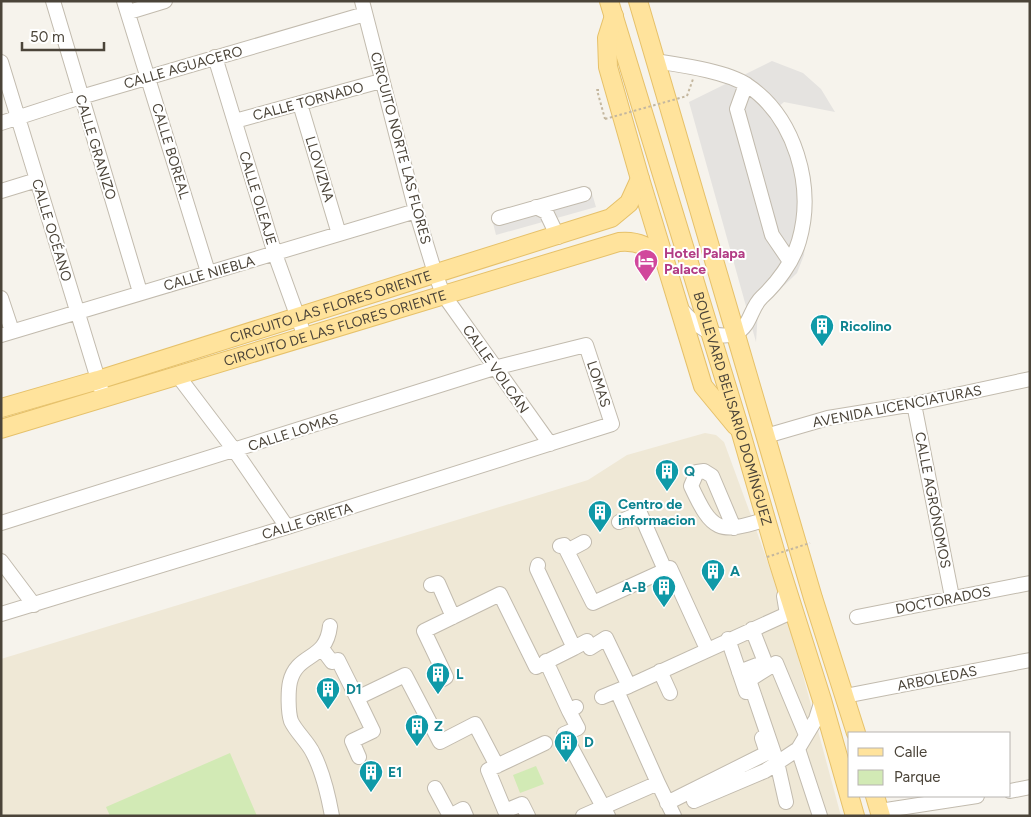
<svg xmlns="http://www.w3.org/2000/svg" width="1031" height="817" font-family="Figtree,sans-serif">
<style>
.education{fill:#efe8d6}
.green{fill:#d2eab5}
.parking{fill:#e5e3e0}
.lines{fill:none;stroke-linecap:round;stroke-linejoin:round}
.minor-casing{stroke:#c2bbae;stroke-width:16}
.major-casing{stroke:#e6c16a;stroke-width:20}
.path{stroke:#c4b79f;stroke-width:2;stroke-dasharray:2.5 2.5;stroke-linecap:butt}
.minor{stroke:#fff;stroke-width:14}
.major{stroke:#ffe39c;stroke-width:18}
.path-bridge{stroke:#c4b79f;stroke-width:2;stroke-dasharray:2.5 2.5;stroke-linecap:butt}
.labels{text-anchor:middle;stroke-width:4;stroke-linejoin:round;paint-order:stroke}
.street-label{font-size:14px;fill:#4b4439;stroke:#fff}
.hotel-label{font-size:14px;font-weight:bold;fill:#b23c85;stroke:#fff;text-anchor:start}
.culture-label{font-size:14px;font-weight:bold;fill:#0d838f;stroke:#fff;text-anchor:start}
</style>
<rect width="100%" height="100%" fill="#f6f3ec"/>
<!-- education -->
<path class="education" d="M705 433 716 435 724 442 753 521 787 616 841 816H1V659L588 480 627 455Z"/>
<!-- green -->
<path class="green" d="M230 753 257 816H110L106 807Z
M536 766 544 784 520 793 513 775Z"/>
<!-- parking -->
<path class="parking" d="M772 61 803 73 821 89 835 112 784 102 777 108 790 133 805 244 804 255 797 273 758 311 756 342 689 102Z
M590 187 596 207 496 235 491 215Z"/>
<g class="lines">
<!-- minor casing -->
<g class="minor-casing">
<path id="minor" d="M53 1 140 292
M124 1 208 272
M362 1 416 211 435 273 443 294 550 444
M129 12 165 1
M215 57 275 254 305 337
M655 61C680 65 726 71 747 85 795 117 815 186 799 241 793 262 777 283 762 297 750 308 751 326 736 333 715 342 694 324 681 309
M1 62 101 389
M746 84 737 109 772 235 789 260
M300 104 339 234
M235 121 381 81
M1 123 81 97 365 14
M1 191 37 180
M536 207 546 212 558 237
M499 218 584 194
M1 298 12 331
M1 335 416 211
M178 376 235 451 287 527
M914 404 952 597
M766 436 828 418 914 404 1030 379
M619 522 640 513 665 570
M1 523 494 368 586 345 612 424 287 527 1 614
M734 528 712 476 704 471 697 472 691 486C712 531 718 535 767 519
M560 546 564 545 593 603 670 568 707 649
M567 551 584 542
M1 561 34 605
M538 565 537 569 574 648 587 641 590 648 606 638 629 686 602 697
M431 585 438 583 453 617
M857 617 1030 583
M330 626C326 662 297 652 290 682 288 691 288 712 291 721 296 732 308 742 313 753 323 772 328 794 332 816
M728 639 746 692
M323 650 332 662 338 660 357 698 405 675 440 742 475 724 497 766
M546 661 569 711 576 707
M660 671 670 693
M739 672 765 662 752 629
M443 679 446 677 424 631 500 594 536 667 574 648
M629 686 787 614 784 596
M845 696 1030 660
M357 698 373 731 352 741 359 757
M569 711 578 728 564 734 608 816
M798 749 820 816
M658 783 674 816
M435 788 450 816
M1010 791 1030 787
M694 801 765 771 798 749 816 719 822 700
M786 802 777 762 749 680 776 663 806 735
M667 803 767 753 762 738
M880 811 977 796
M450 816 463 809 466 816
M528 816 522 804 505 811 488 770 545 743
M583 816 658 783 617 691"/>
</g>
<!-- major casing -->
<g class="major-casing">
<g id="major">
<path id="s1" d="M609 1 741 433 778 561 822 700 855 816"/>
<path d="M638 1 813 598 856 733"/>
<path d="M614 16 607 38 608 67 640 179 703 386 736 426"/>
<path id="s2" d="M1 408 98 380 611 218 629 203 640 179"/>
<path id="s3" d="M1 429 619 242C638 240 650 247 664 260"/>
<path d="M875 796 881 816"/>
</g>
</g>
<!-- path -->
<path class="path" d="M599 90H597L605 119
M687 96 693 79"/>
<!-- minor -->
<use href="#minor" class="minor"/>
<!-- major -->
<use href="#major" class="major"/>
<!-- path-bridge -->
<path class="path-bridge" d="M605 119 687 96
M767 557 810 543"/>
</g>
<!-- icons -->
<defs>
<g id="hotel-pin" transform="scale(1.25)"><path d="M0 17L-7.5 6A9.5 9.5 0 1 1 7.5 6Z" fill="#d1479c" stroke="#fff"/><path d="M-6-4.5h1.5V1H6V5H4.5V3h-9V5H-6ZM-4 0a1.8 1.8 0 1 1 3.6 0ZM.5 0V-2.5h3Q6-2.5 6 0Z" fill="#fff"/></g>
<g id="building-pin" transform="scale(1.25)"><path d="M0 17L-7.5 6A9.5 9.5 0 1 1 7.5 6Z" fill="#0f9aa8" stroke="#fff"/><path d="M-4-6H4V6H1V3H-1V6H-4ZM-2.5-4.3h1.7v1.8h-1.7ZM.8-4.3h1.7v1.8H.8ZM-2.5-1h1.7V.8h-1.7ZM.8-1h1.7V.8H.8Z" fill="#fff"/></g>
</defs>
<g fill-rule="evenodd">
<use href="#hotel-pin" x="646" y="261"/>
<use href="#building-pin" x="822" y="326"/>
<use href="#building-pin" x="667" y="471"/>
<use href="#building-pin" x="600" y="512"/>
<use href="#building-pin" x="713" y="571"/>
<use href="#building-pin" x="664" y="587"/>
<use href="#building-pin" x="438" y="674"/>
<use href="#building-pin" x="328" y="689"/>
<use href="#building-pin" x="417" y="726"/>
<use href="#building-pin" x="566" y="742"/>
<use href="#building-pin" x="371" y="772"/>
</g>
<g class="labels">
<!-- street labels -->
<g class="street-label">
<text transform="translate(183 67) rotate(-16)" y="5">CALLE AGUACERO</text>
<text transform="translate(308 101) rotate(-15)" y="5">CALLE TORNADO</text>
<text transform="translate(96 147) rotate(73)" y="5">CALLE GRANIZO</text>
<text transform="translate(401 148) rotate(75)" y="5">CIRCUITO NORTE LAS FLORES</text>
<text transform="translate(171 151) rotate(73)" y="5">CALLE BOREAL</text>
<text transform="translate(320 169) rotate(73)" y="5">LLOVIZNA</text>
<text transform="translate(258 198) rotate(73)" y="5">CALLE OLEAJE</text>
<text transform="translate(52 230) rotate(73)" y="5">CALLE OCÉANO</text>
<text transform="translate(209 273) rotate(-16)" y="5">CALLE NIEBLA</text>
<text dy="5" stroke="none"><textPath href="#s2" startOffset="345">CIRCUITO LAS FLORES ORIENTE</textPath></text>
<text dy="5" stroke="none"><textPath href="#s3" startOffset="349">CIRCUITO DE LAS FLORES ORIENTE</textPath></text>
<text transform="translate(496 369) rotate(55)" y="5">CALLE VOLCÁN</text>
<text transform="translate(599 384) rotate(72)" y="5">LOMAS</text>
<text transform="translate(897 406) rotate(-11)" y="5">AVENIDA LICENCIATURAS</text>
<text dy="5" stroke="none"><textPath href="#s1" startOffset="426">BOULEVARD BELISARIO DOMÍNGUEZ</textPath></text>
<text transform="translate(293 432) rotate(-18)" y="5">CALLE LOMAS</text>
<text transform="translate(933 500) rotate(79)" y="5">CALLE AGRÓNOMOS</text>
<text transform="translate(307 521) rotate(-17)" y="5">CALLE GRIETA</text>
<text transform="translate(943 600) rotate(-11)" y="5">DOCTORADOS</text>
<text transform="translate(937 678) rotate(-11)" y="5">ARBOLEDAS</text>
</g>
<!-- hotel labels -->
<g class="hotel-label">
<text x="664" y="258">Hotel Palapa<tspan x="664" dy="16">Palace</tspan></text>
</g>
<!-- culture labels -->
<g class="culture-label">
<text x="840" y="331">Ricolino</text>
<text x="684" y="476">Q</text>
<text x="618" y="509">Centro de<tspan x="618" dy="16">informacion</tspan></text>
<text x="730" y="576">A</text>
<text x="646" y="592" text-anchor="end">A-B</text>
<text x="456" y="679">L</text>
<text x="346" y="694">D1</text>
<text x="434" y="731">Z</text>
<text x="584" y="747">D</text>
<text x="388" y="777">E1</text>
</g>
</g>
<!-- border -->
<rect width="1031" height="817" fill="none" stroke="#4b4439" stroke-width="5"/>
<!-- legend -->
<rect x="848" y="732" width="162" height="65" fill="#ffffff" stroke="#b7b4b0"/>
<rect x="858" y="748" width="25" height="8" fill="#ffe39c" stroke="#b7b4b0"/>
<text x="894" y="757" font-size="15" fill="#4b4439">Calle</text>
<rect x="858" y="770" width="25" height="15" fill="#d2eab5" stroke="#b7b4b0"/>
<text x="894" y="782" font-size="15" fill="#4b4439">Parque</text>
<!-- scale -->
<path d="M22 42v8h82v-8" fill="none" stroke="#4b4439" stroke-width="2.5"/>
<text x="30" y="42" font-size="15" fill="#4b4439" stroke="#ffffff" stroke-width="4" paint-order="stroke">50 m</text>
</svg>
